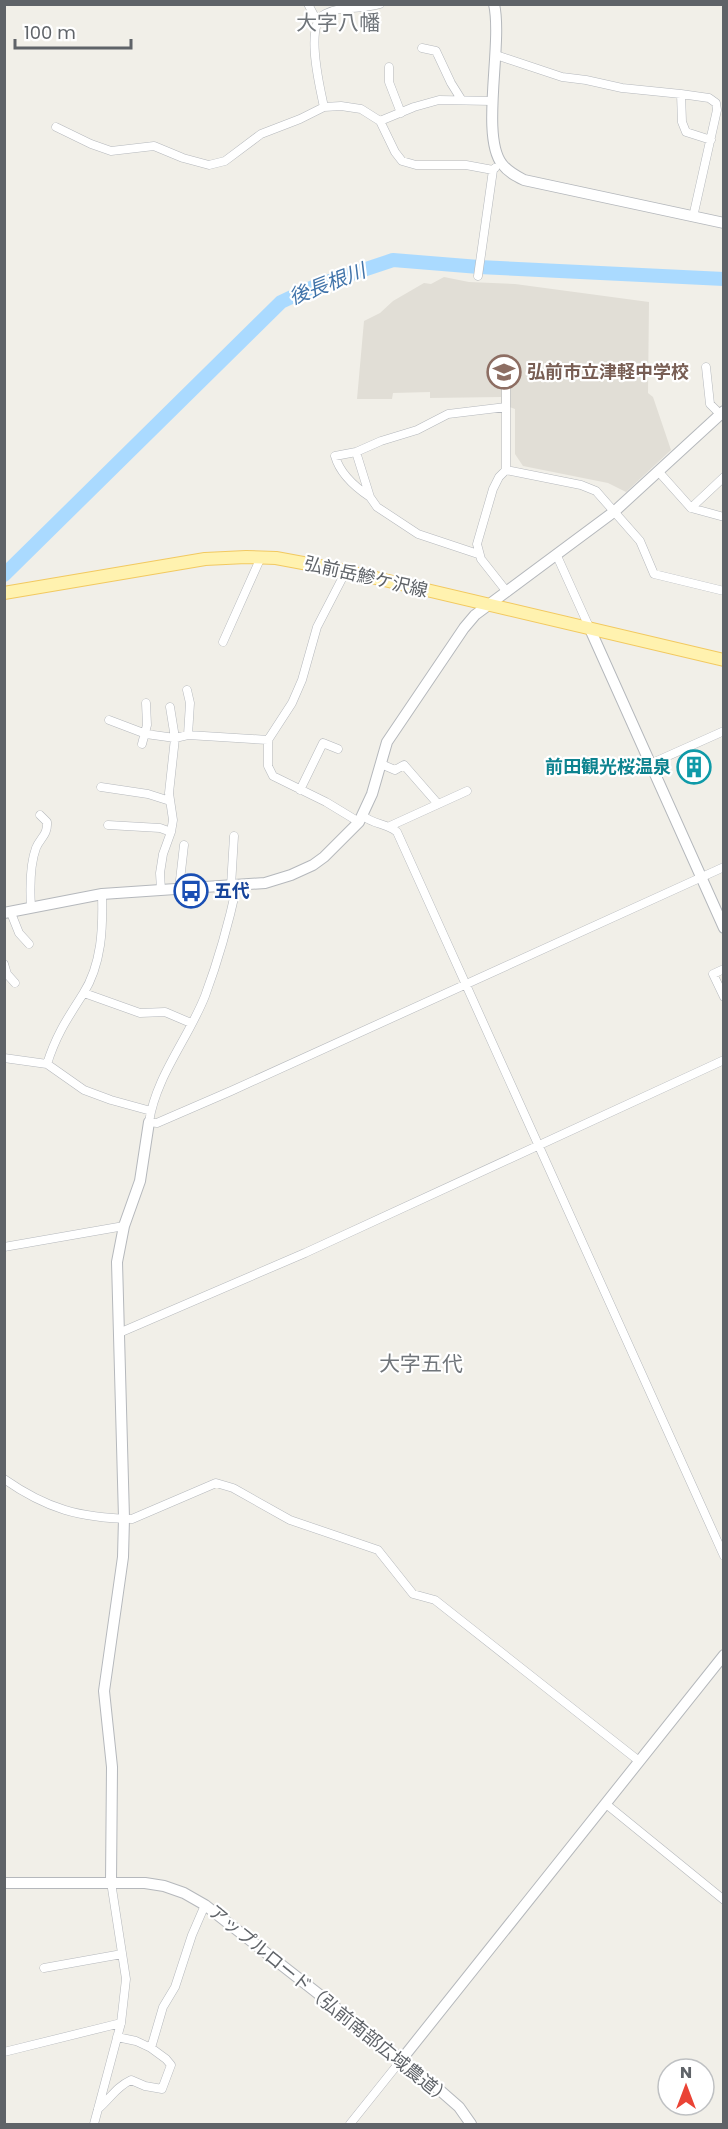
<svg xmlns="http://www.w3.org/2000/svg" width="728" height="2129" font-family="Poppins,'Noto Sans JP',sans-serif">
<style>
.education{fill:#e1ded6}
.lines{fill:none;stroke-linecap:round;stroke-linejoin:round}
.river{stroke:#aadaff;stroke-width:14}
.minor-casing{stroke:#b5b8bc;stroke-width:9}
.tertiary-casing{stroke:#b5b8bc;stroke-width:12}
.primary-casing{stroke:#f2c960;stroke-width:14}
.minor{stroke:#fff;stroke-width:8}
.tertiary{stroke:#fff;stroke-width:10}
.primary{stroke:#fff2af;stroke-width:12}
.labels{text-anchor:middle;stroke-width:4.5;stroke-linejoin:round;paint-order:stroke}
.education-label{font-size:18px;font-weight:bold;fill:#785e54;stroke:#fff;text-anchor:start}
.street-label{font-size:18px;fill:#5f6368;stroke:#fff}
.culture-label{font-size:18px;font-weight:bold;fill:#0d838f;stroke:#fff;text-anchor:end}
.transit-label{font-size:18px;font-weight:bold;fill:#164399;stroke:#fff;text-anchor:start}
.water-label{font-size:20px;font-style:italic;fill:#4174aa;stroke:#fff}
.quarter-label{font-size:21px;fill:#70757a;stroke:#fff}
</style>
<rect width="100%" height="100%" fill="#f1efe8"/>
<!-- education -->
<path class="education" d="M444 277 469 282 515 284 649 302 648 393 653 397 671 450 626 492 608 483 523 466 515 454V409L501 404V397L430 398V392L393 393 392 399H357L364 321 380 313 393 301 424 283 431 284Z"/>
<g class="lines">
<!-- river -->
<path class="river" d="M4 575 281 302 315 286 393 260 479 267 724 279"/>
<!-- minor casing -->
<g class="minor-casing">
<path id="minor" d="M308 4 317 21
M422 48 436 51 451 83 461 99
M496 55 562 77 586 80 622 88 681 94 709 98 716 103 717 110 693 217
M389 67V82L401 113
M681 94 682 122 686 132 711 140
M324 107C320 88 304 24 325 14 342 5 362 10 380 4
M380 121 414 107 439 100 492 101
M56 127 91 144 111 151 154 146 183 158 209 165 225 161 261 134 300 119 324 107 341 106 361 109 380 121 395 152 402 161 416 165H466L493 170
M478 276 493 170 495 168
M706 367 710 404 720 414
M506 385V470L499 477 493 489 477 544 481 559 507 592
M356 452 335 456C340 474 355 487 370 497
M506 470 581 485 596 491 640 541 654 574 724 591
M658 471 691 508 724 517
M691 508 724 477
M478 554 418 534 377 507 370 497 356 452 381 441 417 430 448 414 506 407
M557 556 590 629
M346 571 317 627 302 680 292 703 268 740V766L273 776 326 802 359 822
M223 642 261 557
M187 690 190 703 188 735
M109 720 146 734 175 738 170 707
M142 744 147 725 146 703
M381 764 395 770 404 765 438 804
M650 764 724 731
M101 787 148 794 170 801
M300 790 323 743 338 749
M362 815C373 825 387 823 397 832L724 1556
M108 825 160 828 171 832
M390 826 467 791
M237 885C229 922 218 961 205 996 188 1039 156 1076 149 1122L157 1123 231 1091 724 867
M231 886 234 836
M179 889 184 845
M161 890 160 873 163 854 171 832 173 820 169 793 175 738 188 735 268 740
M31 908C30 891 30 864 36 848 40 838 48 835 47 822L40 815
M11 913 19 933 29 944
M4 964 7 974 15 983
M724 969 713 974 724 997
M84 993 140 1013 165 1012 191 1023
M4 1058 47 1064 84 1090 111 1100 151 1111
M47 1064C56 1035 67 1019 83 994 102 964 103 928 102 894
M4 1247 124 1226
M119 1333 305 1253 724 1060
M4 1479C47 1509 80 1518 132 1519L216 1483 233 1488 290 1520 378 1550 413 1594 435 1600 639 1761
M606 1804 724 1900
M44 1968 122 1954
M117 2037 136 2041 151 2048
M4 2052 121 2023
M98 2109C110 2099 116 2087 131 2080L145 2086 162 2089 171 2065 166 2059 151 2048 163 2007 175 1987 192 1935 205 1905
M94 2124 121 2023 126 1979 111 1882
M350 2124 402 2059"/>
</g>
<!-- tertiary casing -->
<g class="tertiary-casing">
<path id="tertiary" d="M494 4C503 44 480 136 502 164 508 172 516 176 524 180L724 223
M590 629 724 928
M4 913 102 894 265 883 291 875 313 865 324 857 359 822 372 794 387 742 464 628 475 615 615 511 724 411
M111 1882 112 1767 104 1691 123 1557 124 1518 117 1262 124 1226 140 1181 149 1122
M4 1883H145L164 1886 184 1893 205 1905 427 2079 459 2107 471 2124
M402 2059 724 1655"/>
</g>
<!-- primary casing -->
<g class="primary-casing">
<path id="primary" d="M4 593 205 559 246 557 276 558 346 571 724 660"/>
</g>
<!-- minor -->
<use href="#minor" class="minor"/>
<!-- tertiary -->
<use href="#tertiary" class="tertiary"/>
<!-- primary -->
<use href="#primary" class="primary"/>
</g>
<!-- icons -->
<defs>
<g id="school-ring" transform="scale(1.725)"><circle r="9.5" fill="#fff" stroke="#8d6e63" stroke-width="1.5"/><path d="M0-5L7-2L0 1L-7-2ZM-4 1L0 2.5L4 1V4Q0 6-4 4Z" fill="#8d6e63"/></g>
<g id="building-ring" transform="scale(1.725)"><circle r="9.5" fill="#fff" stroke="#0f9aa8" stroke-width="1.5"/><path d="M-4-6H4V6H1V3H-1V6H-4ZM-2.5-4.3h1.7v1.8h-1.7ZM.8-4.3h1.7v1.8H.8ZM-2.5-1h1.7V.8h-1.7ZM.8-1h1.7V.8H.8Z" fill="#0f9aa8"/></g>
<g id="bus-ring" transform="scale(1.725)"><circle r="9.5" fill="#fff" stroke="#1a4fb4" stroke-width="1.5"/><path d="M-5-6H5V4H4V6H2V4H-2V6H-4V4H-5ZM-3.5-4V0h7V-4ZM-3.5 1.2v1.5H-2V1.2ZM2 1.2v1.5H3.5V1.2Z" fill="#1a4fb4"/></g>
</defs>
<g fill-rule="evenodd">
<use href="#school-ring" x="504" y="372"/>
<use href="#building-ring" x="694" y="767"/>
<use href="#bus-ring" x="191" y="891"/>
</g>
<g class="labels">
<!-- education labels -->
<g class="education-label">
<text x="527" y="378">弘前市立津軽中学校</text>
</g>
<!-- street labels -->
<g class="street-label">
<text transform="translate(366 577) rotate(13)" y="6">弘前岳鰺ケ沢線</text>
<text transform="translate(330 2005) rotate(39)" y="6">アップルロード（弘前南部広域農道）</text>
</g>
<!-- culture labels -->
<g class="culture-label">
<text x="671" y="773">前田観光桜温泉</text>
</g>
<!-- transit labels -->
<g class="transit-label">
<text x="214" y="897">五代</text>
</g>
<!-- water labels -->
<g class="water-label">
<text transform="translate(327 284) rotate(-21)" y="7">後長根川</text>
</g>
<!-- quarter labels -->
<g class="quarter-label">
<text x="338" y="30">大字八幡</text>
<text x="421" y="1371">大字五代</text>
</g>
</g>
<!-- border -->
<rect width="728" height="2129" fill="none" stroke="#5f6368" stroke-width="12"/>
<!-- north arrow -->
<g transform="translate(686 2087)"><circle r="28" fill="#ffffff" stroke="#bfc1c3" stroke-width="1.5"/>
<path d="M0-4.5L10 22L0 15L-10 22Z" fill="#ea4335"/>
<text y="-9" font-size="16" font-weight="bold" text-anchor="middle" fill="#5f6368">N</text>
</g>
<!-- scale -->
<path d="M15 39v9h116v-9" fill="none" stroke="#5f6368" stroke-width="3"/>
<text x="24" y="39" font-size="18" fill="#5f6368" stroke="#ffffff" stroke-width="4.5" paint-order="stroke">100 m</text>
</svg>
